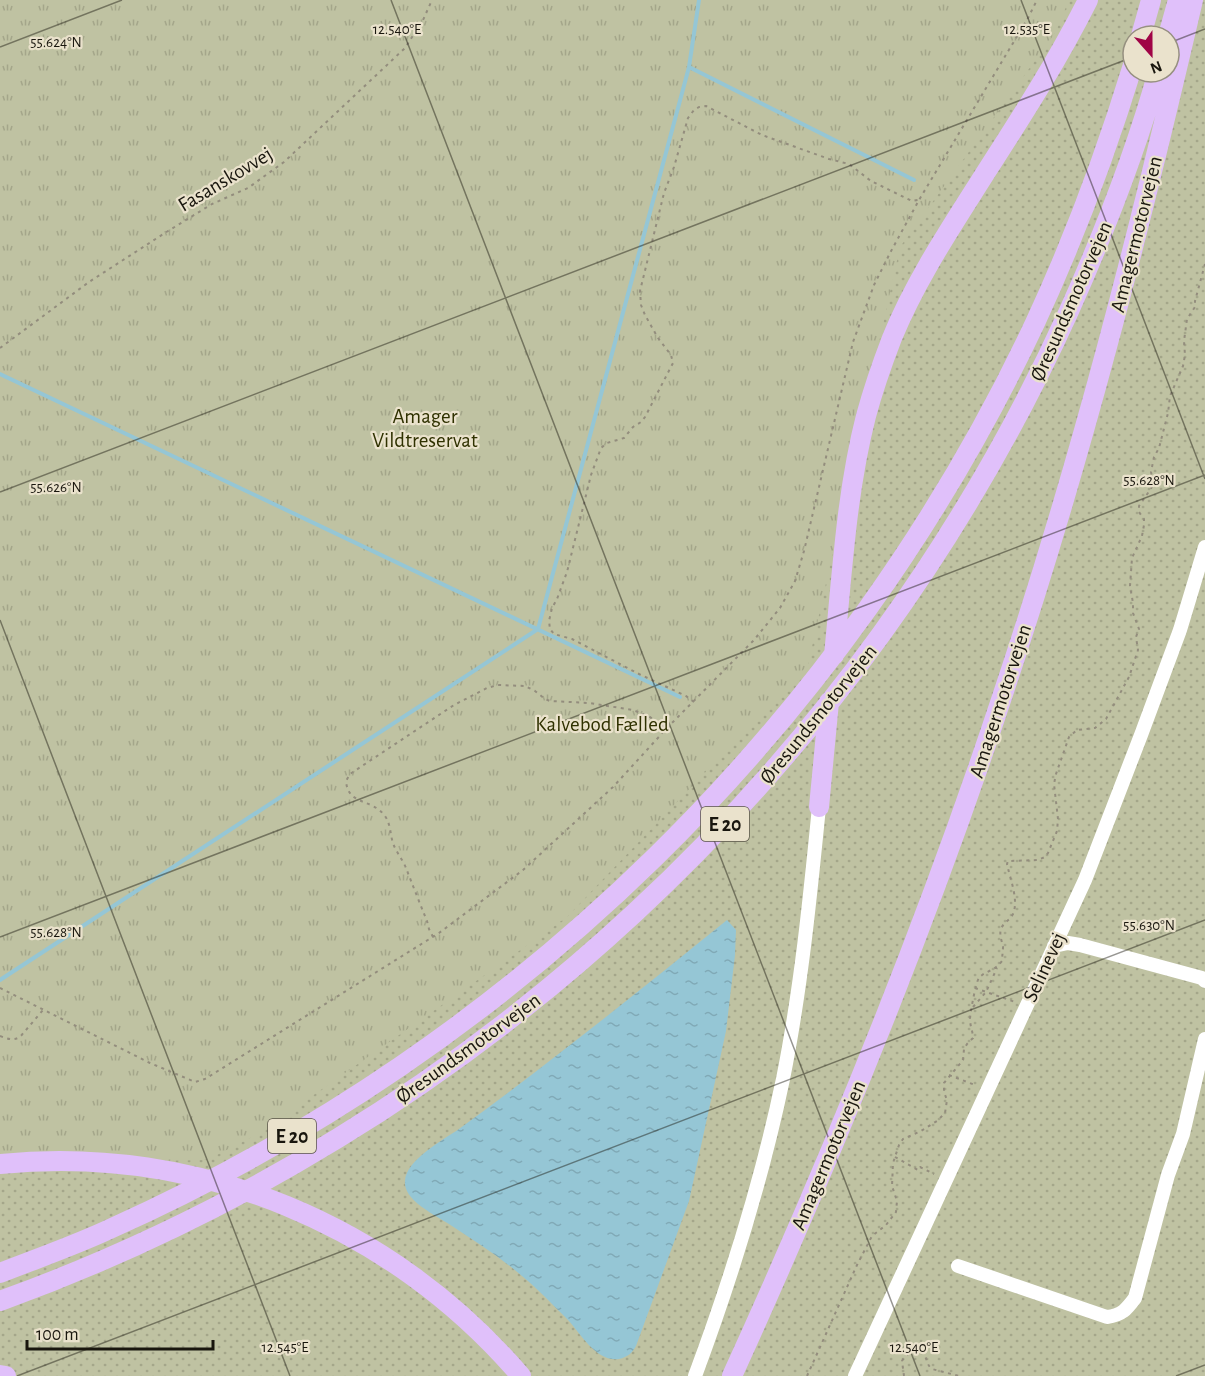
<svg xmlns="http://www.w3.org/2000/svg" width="1205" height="1376" font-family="'Alegreya Sans',sans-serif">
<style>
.grass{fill:url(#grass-dots);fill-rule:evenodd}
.park{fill:url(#park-tufts)}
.water{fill:url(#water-ripples)}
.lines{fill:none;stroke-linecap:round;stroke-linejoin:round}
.stream{stroke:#95c6d5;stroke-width:4}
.path{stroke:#938d7d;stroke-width:2;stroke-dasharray:3 4.5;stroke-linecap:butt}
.minor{stroke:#fff;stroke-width:14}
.highway{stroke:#e0c0fa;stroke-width:20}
.ticks{fill:none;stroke:#19160e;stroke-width:1.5;stroke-opacity:0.45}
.labels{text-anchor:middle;stroke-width:4.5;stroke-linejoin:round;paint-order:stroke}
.shield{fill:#eae2cc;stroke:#585347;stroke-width:1.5}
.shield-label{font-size:20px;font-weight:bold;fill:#19160e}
.street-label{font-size:21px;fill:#19160e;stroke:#eae2cc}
.park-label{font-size:21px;fill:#2f3100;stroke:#eae2cc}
.ticks-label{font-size:15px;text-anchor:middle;fill:#19160e;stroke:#eae2cc;stroke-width:4.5;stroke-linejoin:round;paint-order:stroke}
</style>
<defs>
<pattern id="grass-dots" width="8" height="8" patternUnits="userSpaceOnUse" patternTransform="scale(1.5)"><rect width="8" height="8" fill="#bfc2a2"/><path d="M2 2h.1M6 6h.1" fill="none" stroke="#a4a68a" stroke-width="1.8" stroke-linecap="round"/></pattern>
<pattern id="park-tufts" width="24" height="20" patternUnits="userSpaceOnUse" patternTransform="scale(1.5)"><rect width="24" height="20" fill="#bfc2a2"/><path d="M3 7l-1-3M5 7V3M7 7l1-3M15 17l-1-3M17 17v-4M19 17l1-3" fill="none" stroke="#a4a68a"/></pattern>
<pattern id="water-ripples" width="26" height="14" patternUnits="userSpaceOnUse" patternTransform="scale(1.5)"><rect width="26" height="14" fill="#95c6d5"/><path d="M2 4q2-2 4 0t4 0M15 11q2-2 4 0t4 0" fill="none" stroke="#80a9b6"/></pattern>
</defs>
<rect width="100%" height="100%" fill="#eae2cc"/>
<!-- grass -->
<path class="grass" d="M0 0H1205V1376H0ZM1133 36H1169V72H1133Z"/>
<!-- park -->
<path class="park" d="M0 0H1069L1055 33 900 247 808 665 566 918 258 1134 207 1160 0 1164Z"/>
<!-- water -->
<path class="water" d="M727 920 736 930 735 955 726 1031 689 1201 636 1346C632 1353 628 1357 619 1359 596 1362 582 1335 568 1320 553 1305 538 1289 522 1276 500 1257 476 1242 452 1226 441 1219 428 1212 418 1204 411 1198 404 1190 405 1181 406 1160 443 1140 459 1129 551 1062 639 991 727 920Z"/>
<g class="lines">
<!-- stream -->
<path class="stream" d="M689 67 914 180
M0 374 680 697
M0 980 538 629 689 67 699 0"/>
<!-- path -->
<path class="path" d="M0 348 89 282 168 231 212 204 248 188 284 162 405 48 423 20 432 0
M694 702 686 696 639 674 572 639 554 634 550 629 549 621 552 608 557 599 567 572 591 475 601 448 607 443 624 438 633 427 641 422 645 417 673 363 671 355 658 338 645 315 641 305 640 291 664 193 674 167 688 118 694 110 699 107 706 106 762 135 829 159 849 164 871 181 912 201 918 200
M433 937 429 929 427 921C420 904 413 886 406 868 403 860 396 852 393 843 390 834 391 825 385 816 372 798 348 806 346 781L350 774 454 705 487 688 498 685 525 686 535 691 545 699 550 701 589 703 633 710 650 717 660 725 667 728
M0 988 150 1063 195 1082 205 1079 439 933 523 870 613 787 667 728 754 640 780 608 795 581 804 551 853 342 874 285 890 253 919 200 1028 18 1037 0
M975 988 1015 1002
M973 1007 986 992 997 968
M0 1036C8 1039 13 1041 20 1037L43 1010
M949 1075 975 1085
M895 1157 918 1170 920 1167 934 1174
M807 1376 857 1265 872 1236 886 1225 896 1212 897 1201 892 1186 893 1163 899 1145 903 1139 921 1131 937 1121 945 1113 947 1100 944 1092V1083L963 1060 964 1049 967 1044 973 1038C973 1032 970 1026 970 1019 970 1014 976 981 979 978 986 970 994 972 1002 961 1002 956 1003 952 1003 947 1002 941 999 935 1001 929 1003 923 1010 920 1013 914 1019 900 1010 879 1007 864L1008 861 1038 860 1045 857 1048 853 1057 831 1058 819 1054 784 1056 774 1069 737 1077 730 1095 728 1106 719 1129 677 1138 650 1136 637 1139 629 1133 613V603L1130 586 1132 558 1142 536 1144 525V519L1139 512V506L1152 487 1153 481 1151 472 1154 457 1159 448 1168 413 1170 396 1183 366 1185 355 1184 341 1187 319 1195 307V301L1205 264
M904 1376 902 1361C906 1354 917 1346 924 1355 928 1360 926 1364 932 1369L959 1376"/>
<!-- minor -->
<path class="minor" d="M1054 946 1068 943 1080 945 1202 978 1205 981
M958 1266 1107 1317C1122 1315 1126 1310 1135 1298L1168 1175 1183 1134 1205 1039
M695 1376C731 1279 762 1180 783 1079 801 989 810 898 819 807
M855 1376 1085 880 1141 735 1180 630 1205 547"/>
<!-- highway -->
<path class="highway" d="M1141 36 1151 0
M1168 36 1178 0
M834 655C842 576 846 494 866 416 873 390 882 364 892 338 916 279 952 226 986 172 1022 116 1058 60 1088 0
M819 807 829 702
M0 1164C198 1144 392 1225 521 1376
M0 1273C38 1258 76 1245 112 1228 516 1047 847 723 1035 323 1074 239 1106 153 1133 65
M0 1301C473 1130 861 769 1069 311 1104 233 1135 154 1158 72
M0 1375 6 1376
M732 1376C834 1152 927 924 1004 691 1080 464 1139 233 1193 0"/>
</g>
<!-- ticks -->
<path class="ticks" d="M391 0 920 1376M1021 0 1205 479M1169 43 1205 29M0 47 122 0M0 492 1133 57M0 620 290 1376M0 937 1205 475M17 1376 1205 920M1176 1376 1205 1365"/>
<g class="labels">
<!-- shield labels -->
<g class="shield">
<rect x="701" y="807" width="48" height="34" rx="4.5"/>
<rect x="268" y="1119" width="48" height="34" rx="4.5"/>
</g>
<g class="shield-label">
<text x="725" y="831">E 20</text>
<text x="292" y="1143">E 20</text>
</g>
<!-- street labels -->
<g class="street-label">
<text transform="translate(225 179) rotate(-31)" y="7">Fasanskovvej</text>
<text transform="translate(1136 234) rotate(-76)" y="7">Amagermotorvejen</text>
<text transform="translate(1071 301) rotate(-66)" y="7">Øresundsmotorvejen</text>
<text transform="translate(1000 701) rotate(-72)" y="7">Amagermotorvejen</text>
<text transform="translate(818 714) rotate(-51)" y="7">Øresundsmotorvejen</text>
<text transform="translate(1044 967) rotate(-65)" y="7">Selinevej</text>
<text transform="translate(468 1048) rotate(-36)" y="7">Øresundsmotorvejen</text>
<text transform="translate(828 1155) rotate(-67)" y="7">Amagermotorvejen</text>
</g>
<!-- park labels -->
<g class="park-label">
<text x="425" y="423">Amager<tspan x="425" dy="24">Vildtreservat</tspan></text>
<text x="602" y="731">Kalvebod Fælled</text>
</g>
</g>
<g class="ticks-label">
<text x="397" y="34">12.540°E</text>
<text x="1027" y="34">12.535°E</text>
<text x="56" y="47">55.624°N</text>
<text x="1149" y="485">55.628°N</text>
<text x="56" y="492">55.626°N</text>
<text x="1149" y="930">55.630°N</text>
<text x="56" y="937">55.628°N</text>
<text x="285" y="1352">12.545°E</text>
<text x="914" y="1352">12.540°E</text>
</g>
<!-- north arrow -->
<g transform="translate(1151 54) rotate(159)"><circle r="28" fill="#eae2cc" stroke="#969080" stroke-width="1.5"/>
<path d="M0-4.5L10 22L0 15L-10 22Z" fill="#a00446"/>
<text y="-9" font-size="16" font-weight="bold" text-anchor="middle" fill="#19160e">N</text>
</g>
<!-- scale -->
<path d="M27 1340v9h186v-9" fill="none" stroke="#19160e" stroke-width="3"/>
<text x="36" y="1340" font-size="18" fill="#19160e" stroke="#eae2cc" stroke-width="4.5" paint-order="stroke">100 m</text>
</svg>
